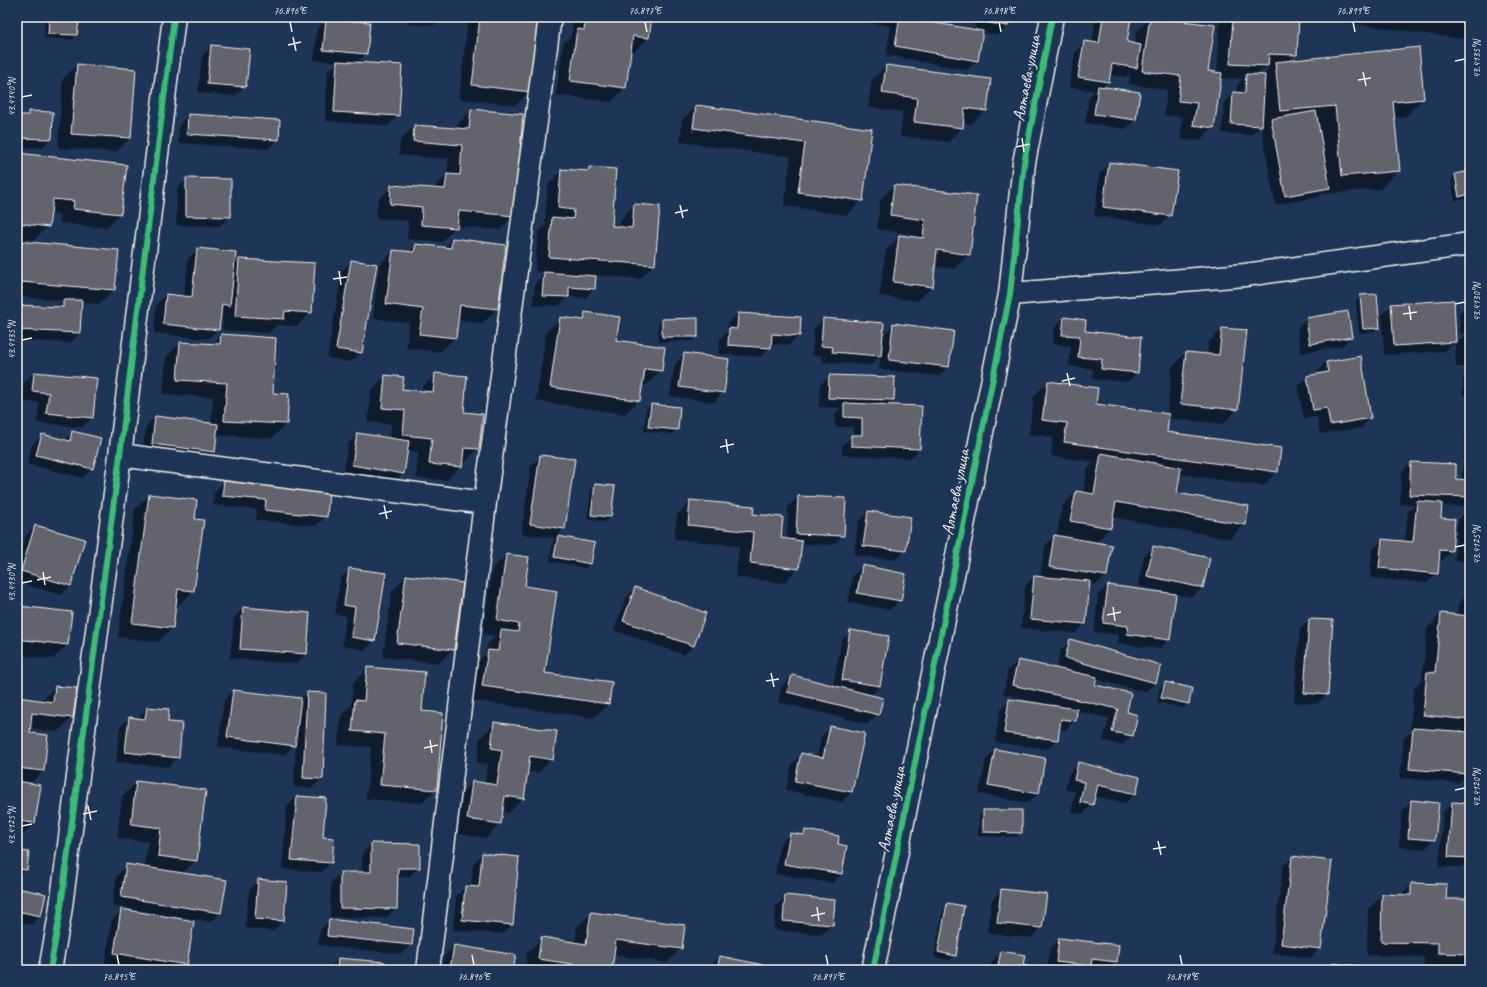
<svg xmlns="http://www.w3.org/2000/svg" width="1487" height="987" font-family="Caveat,sans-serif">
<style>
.shadow{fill:#0007;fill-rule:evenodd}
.building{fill:#64646e;stroke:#f4f1e8}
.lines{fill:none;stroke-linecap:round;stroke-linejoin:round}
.street-casing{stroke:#f4f1e8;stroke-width:25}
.secondary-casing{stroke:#f4f1e8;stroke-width:25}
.street{stroke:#1d3557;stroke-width:22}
.secondary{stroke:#1d3557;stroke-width:22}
.cycleway-casing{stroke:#1d3557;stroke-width:8}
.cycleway{stroke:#3abd76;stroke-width:6}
.ticks{fill:none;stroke:#f4f1e8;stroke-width:1.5}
.labels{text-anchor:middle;stroke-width:4;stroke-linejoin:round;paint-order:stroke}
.street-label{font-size:17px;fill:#f4f1e8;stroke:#1d3557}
.neatline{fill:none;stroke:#f4f1e8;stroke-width:1.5}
.ticks-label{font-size:10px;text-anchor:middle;fill:#f4f1e8}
</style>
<rect width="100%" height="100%" fill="#1d3557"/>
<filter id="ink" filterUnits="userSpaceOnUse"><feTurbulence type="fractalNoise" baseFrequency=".025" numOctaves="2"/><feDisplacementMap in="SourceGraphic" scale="8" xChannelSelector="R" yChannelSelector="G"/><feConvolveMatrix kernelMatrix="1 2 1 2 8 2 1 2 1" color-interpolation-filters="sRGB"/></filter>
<g filter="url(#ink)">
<!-- shadow -->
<path class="shadow" d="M45 17H61V20L77 22V35L72 40 44 38Z
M407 17H442L435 25 407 24Z
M468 17H540L530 91 516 105 459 99Z
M574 17H651L648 38 634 52 630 51 625 88 611 102 556 95 563 44 571 36Z
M864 17H1009L1007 25 998 35 982 32 977 60 967 70 886 55 891 26 864 22ZM935 18 975 24 974 31 930 23Z
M1096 17H1130L1125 43 1135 44 1136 32 1151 18 1207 72 1217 73 1220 19 1198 17H1298L1296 55 1289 61 1423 98 1405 117 1394 118 1399 170 1380 189 1322 194 1319 197 1275 205 1261 125 1251 135 1222 133 1224 102 1233 93H1236L1237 85 1243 79 1220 78 1213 127 1199 141 1180 139 1183 117 1164 115 1167 90 1129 84 1130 73 1126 77 1109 75 1108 82 1102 87 1135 119 1126 129 1085 123 1089 97 1095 91 1069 87 1075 52 1085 42 1092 43ZM1265 68H1270L1262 76H1257ZM1245 84H1247L1246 98H1244Z
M1306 17H1470V40Z
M327 20 366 53 357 63 398 116 388 126 325 121 328 71 338 62 314 60 317 29Z
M211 47 245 87 235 96 198 93 202 56Z
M77 65 130 138 116 152 58 148 63 79Z
M886 66 986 110 971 124 963 123 962 128 948 142 900 136 903 112 868 107 872 80Z
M697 106 871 130 862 200 847 215 784 206 791 157 680 142 682 120ZM693 120H695L694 133H692Z
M471 110 514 215 500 230 456 226 442 242 407 239 408 221 376 218 378 200 392 186 433 189 447 175 449 159 399 155 400 140 414 126 456 129 457 125Z
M28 112 51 138 42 148 17 147V116H24Z
M189 115 278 140 268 149 178 143 179 125Z
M17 154 120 214 106 228 59 223 60 215 50 214 48 226 34 240 17 238Z
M1110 163 1170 215 1161 225 1094 216 1100 173Z
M590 168 611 227 620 228V220L634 205 654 264 640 279 595 275 594 288 585 298 568 297 558 306 533 305 535 283 546 272 535 271 538 232 548 223 545 222 548 185 562 170 586 172Z
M1470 172V198L1455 201 1451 180 1455 175Z
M187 179 230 216 220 226 176 225 177 189Z
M894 186 969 254 954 269 934 266 932 287 917 301 879 296 886 250 900 236 911 237V234L877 229 880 200Z
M453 239 505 246 497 309 483 323 457 320 455 338 440 352 406 348 409 323 373 318 379 265 393 251 408 253 416 245 444 248Z
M17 242 114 290 100 304 81 302 80 333 70 343 17 340V306L57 307 64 301 17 296Z
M198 249 233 266 240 260 311 312 297 326 277 325 269 333 222 330 223 312 220 315 218 329 208 339 154 333 156 305 166 295 184 297 188 259Z
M351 261 361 353 351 362 327 358 342 271Z
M1361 296 1379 327 1374 332 1359 333 1356 301Z
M1470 302V367H1456L1455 345 1467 334H1460L1459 313Z
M1391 305 1455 342 1445 351 1384 355 1382 314Z
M586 314 615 341 661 370 647 385 641 384 639 400 625 414 536 401 546 332 561 318 579 321Z
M738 314 799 335 789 345 771 344 770 348 761 357 719 354 720 339 728 331V323Z
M1064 318 1084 332 1140 338 1137 373 1127 382 1092 379 1093 369 1069 366 1071 346 1053 344 1054 328Z
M824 319 882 336 894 324 948 367 939 376 879 369 881 355 871 365 823 362V356L812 355 814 329Z
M1306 319 1351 337 1342 346 1301 353 1297 329Z
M662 320 697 336 693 341 658 342V325Z
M1222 329 1237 410 1223 424 1168 418 1166 433 1277 471 1263 486 1179 474 1176 494 1245 524 1230 539 1112 517 1110 528 1095 543 1106 576 1096 585 1089 584 1085 624 1075 633 1021 628 1025 586 1034 577H1040L1045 546 1054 536 1070 539V537L1057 535 1062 506 1076 492 1083 493 1087 469 1094 462 1051 456 1053 437 1029 434 1034 396 1048 382 1095 405 1167 415 1172 367 1186 353 1207 355 1208 343Z
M221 335 272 394 288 395 286 424 272 438 216 435 214 451 205 461 142 453 146 427 155 417 211 424 213 397 163 394 166 357 180 343 212 345Z
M684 354 723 392 714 402 670 396 675 364Z
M1326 362 1370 418 1361 428 1320 434 1317 417 1304 419 1298 386 1308 377 1317 375V372Z
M1470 371V395H1463V378Z
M34 373 92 418 82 427 37 423 39 403 22 401 24 382Z
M436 374 463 413 478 449 464 463H462L461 466 447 480 416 478 418 452 406 450 403 473 393 483 343 475 348 444 358 434 390 439 391 424 368 422 371 390 386 376 401 390 421 392V389Z
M829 376 893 400 888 405 920 449 910 458 842 455V445L853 436V427H835V413L841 408 819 407 820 385Z
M651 405 677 430 672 434 644 431 646 409Z
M1470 419V502L1465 507 1441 506 1440 519 1451 551 1442 561 1438 560 1437 573 1427 583 1370 578 1372 550 1382 540 1405 542 1408 511 1415 505 1400 504 1401 473 1411 463 1455 480H1462L1466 422Z
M73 432 92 468 83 478 27 464 32 445 42 435 64 441Z
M541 456 564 528 556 537 594 544 590 563 585 568 550 561 553 542 557 538 521 534 531 466Z
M224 482 326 516 316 526 256 520 257 510 213 505 214 492Z
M596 485 614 487 610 517 605 522 587 519 591 489Z
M150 495 193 591 179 605H175L172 627 158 642 118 637 135 509Z
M798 497 845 499 843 535 833 545 801 544 798 568 784 583 736 577 739 546 674 539 677 515 691 501 752 515 780 539 787 540 788 507Z
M17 508 19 509 17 522Z
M1468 510 1470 511V562L1454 560 1458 520Z
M868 512 905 551 895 560 854 555 858 522Z
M35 526 71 585 61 595 17 582V566L26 536Z
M1154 547 1202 588 1192 597 1175 594 1169 639 1160 649 1118 643 1119 635 1094 632 1098 595 1108 586 1168 594V592L1138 586 1144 556Z
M507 555 524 587 544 674 608 704 594 718 469 700 474 665 486 654 487 645 496 636 483 634 492 569Z
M862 567 900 600 890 610 848 602 853 576Z
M350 569 375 640 365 650 342 646 346 616 335 614 340 579Z
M406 576 453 649 439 663 383 657 392 591Z
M635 588 693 646 684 655 614 630 626 598Z
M1470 591V731L1468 733H1470V748L1468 774 1458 783 1400 778 1404 738 1413 730 1410 729 1414 688 1422 679 1427 629 1441 614 1457 616 1458 604Z
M17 603 18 607 71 613 67 645 53 659 17 655Z
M244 608 309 614 306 654 296 664 230 658 234 618Z
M1309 620 1327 694 1317 704 1294 702 1300 629Z
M851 631 880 686 870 696 878 714 868 724 778 702 782 686 792 676 833 687 841 641Z
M1071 640 1160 666 1155 683 1145 692 1095 679 1094 686 1125 713 1137 716 1132 736 1122 745 1103 741 1109 718 1076 711 1075 720 1065 730 1058 729 1057 739 1048 749 995 742 1000 710 1009 700 1043 705V703L1003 694 1008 670 1018 661 1056 669 1061 650Z
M367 669 421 712 436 789 421 803 366 799 371 747 338 745 341 716 351 706 353 683Z
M1165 683 1188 704 1183 708 1157 702 1160 688Z
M55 687 72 717 58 732 29 728V734L43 771 30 784 40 786 34 823 20 837H17V698L41 701Z
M233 691 299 701 307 693 322 778 312 788 294 787 296 737H295L294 745 284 755 218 747 224 700Z
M147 708 178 758 168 767 116 762 120 727 129 718 137 719Z
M495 724 552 759 538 773 527 772 523 798 509 813 501 812 500 823 486 838 453 833 458 797 472 782 485 784 488 764 477 762 480 738Z
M830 727 864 734 851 792 842 802 786 790 792 764 801 754 817 757 821 737Z
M995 750 1038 794 1028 803 979 794 986 759Z
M1078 763 1135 794 1125 803 1095 796 1092 805 1083 814 1071 812 1075 792 1065 789 1069 773Z
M137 782 196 860 182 874 220 913 211 922 112 906 117 875 127 866 144 868 148 842 117 838 122 796Z
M297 797 322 838 331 863 321 872 282 869 287 807Z
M1412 801 1434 840 1425 849 1399 847 1402 811Z
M1452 803 1470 804V858L1461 867H1439L1443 812Z
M983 811 1021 832 1016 837 978 836 979 816Z
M805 831 842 873 832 883 775 874 780 843 790 834 801 835Z
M371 844 419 867 409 877H397L396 908 386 918 330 917 331 882 340 873H362V854Z
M17 852 26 869 22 874 17 873Z
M482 854 512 924 503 934 453 930 456 896 465 887H471L473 864Z
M1293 857 1320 948 1310 958 1272 953 1283 866Z
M259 880 286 883 283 921 273 931 245 928 249 890Z
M1412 884 1445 900H1470V968L1424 967V957L1367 955 1368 909 1383 895 1400 896Z
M17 889 40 915 31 925 17 922Z
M1001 890 1046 895 1041 928 1032 938 988 933 992 900Z
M786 896 832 925 822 934 774 930 776 906Z
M947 904 955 955 950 960 934 957 943 909Z
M122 910 186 964 181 970H150L105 963 112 920Z
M591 913 681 948 667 963 613 955 611 970H525L527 953 541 939 575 943 577 927Z
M330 920 411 945 401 954 318 945 320 930Z
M1059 939 1116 961 1107 970 1087 969 1086 970H1047L1050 949Z
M454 946 514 955 512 970H442L444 956Z
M1002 952 1021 966 1040 970H990L992 961Z
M720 957 766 970H710V966Z
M338 959 383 970H327Z
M1333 964 1385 970H1326Z"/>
<!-- building -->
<path class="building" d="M49 17H62V19L79 21 77 35 48 34Z
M480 17H541L531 92 472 85Z
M586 17H652L649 38 633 36 626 88 570 81 577 29 584 30Z
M900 17 983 31 978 61 895 46Z
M984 17H1010L1008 26 983 22Z
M1103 17H1131L1127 42 1141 45 1137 68 1112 64 1109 82 1078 77 1084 41 1099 43Z
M1150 17 1215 25 1208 71 1222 73 1214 128 1193 125 1197 103 1178 101 1181 76 1142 71Z
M1233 17H1299L1297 55 1269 54 1268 66 1230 64Z
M326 19 370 22 367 54 323 50Z
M211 45 250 49 246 87 207 84Z
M1419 47 1424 99 1393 102 1400 171 1342 176 1335 106 1280 111 1275 62Z
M337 61 402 65 399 116 334 112Z
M77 64 136 69 131 138 71 134Z
M886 65 991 79 987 111 965 108 963 128 914 122 917 98 882 93Z
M1246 74 1265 75 1262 126 1231 124 1233 92 1245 93Z
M1098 86 1140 92 1136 120 1094 114Z
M696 105 872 129 863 201 798 192 805 143 693 128Z
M471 109 523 114 515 216 459 211 457 228 421 225 422 207 390 204 391 185 445 189 447 174 460 175 462 145 413 141 414 125 469 129Z
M28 111 53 112 52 139 17 138V115H28Z
M1316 111 1330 188 1285 196 1271 119Z
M188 114 280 120 279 140 187 134Z
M17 153 127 165 121 214 73 209 74 201 53 199 49 227 17 223Z
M1109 162 1178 171 1171 216 1103 207Z
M589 167 616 169 612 226 632 228 634 204 660 206 655 265 549 257 552 217 573 219 574 210 558 208 561 169 589 171Z
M1470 171V194L1459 197 1455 174Z
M186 178 231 179V217L186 216Z
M894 185 977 195 970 255 937 250 933 287 893 282 899 235 923 238 925 220 890 215Z
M452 238 506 245 498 309 460 305 456 338 419 334 423 309 386 304 393 250 414 252 416 244 451 248Z
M17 241 119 250 115 290 21 282 20 292 17 291Z
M197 248 236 252 230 306 222 304 219 330 163 324 166 294 192 297Z
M239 259 315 263 312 313 285 311 284 319 235 316Z
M351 260 377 264 362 353 336 349Z
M544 272 596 276 595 289 569 287V297L542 296Z
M1377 294 1380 328 1363 329 1360 295Z
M63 300H82L80 333 17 330V305L63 307Z
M1454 300 1456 342 1394 346 1391 304Z
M1348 311 1352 337 1310 344 1306 318Z
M585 312 620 317 616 340 665 347 662 371 645 369 640 401 550 387 560 317 584 320Z
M738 313 801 317 800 336 772 334 771 348 728 345 729 328 737 329Z
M1064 317 1086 320 1085 331 1141 337 1138 373 1101 369 1102 359 1078 357 1080 336 1062 335Z
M698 318V337H662V319Z
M823 318 884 323 881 356 832 352 833 347 821 346Z
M893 323 954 331 949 367 889 360Z
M1222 328 1247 330 1238 410 1180 404 1186 352 1219 355Z
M221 334 276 338 273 393 289 394 287 424 224 421 227 383 177 380 180 342 220 344Z
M684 353 729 359 724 393 679 387Z
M1361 356 1371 418 1330 425 1327 408 1313 410 1307 376 1328 372 1326 362Z
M34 372 97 378 93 418 46 413 49 393 32 391Z
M435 373 467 376 464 412 483 414 479 449 464 448 462 467 429 464 432 438 403 435 405 410 382 408 385 375 404 377 402 389 433 392Z
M829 375 895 377 894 400 828 398Z
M1048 381 1098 388 1096 404 1169 414 1167 432 1281 448 1278 472 1064 442 1067 423 1042 420Z
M844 403 922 406 920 449 851 446V435H862V418L844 417Z
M651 404 680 407 678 430 648 427Z
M155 416 218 424 215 452 152 444Z
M72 431 101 438 93 469 36 455 42 434 70 441Z
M357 433 409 441 404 474 352 465Z
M1101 453 1181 468 1177 493 1249 506 1246 525 1116 502 1111 528 1070 521 1076 491 1094 494Z
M540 455 575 459 565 529 530 524Z
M1411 462 1456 464V479L1470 480V497L1409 495Z
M224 481 329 492 327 517 265 510 266 500 222 496Z
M595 484 615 486 611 517 591 515Z
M149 494 197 500 195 519 204 520 194 591 178 589 173 628 132 623Z
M798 496 846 498 844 536 796 534Z
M690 500 754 506 753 514 783 517 781 538 802 541 799 569 750 563 753 532 688 525Z
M1417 501 1442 503 1441 518 1455 519 1452 551 1440 550 1438 574 1379 568 1382 539 1413 542Z
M1468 509 1470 510V552L1463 551Z
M868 511 911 517 906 551 863 546Z
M35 525 85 539 71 586 21 571Z
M1054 535 1112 545 1107 576 1049 567Z
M558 536 595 543 591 564 554 557Z
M1153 546 1210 558 1203 588 1147 576Z
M506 554 529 557 525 586 557 591 545 673 612 682 609 704 482 686 488 650 498 651 501 630 518 632 519 624 497 620Z
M862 565 906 574 901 601 857 593Z
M349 568 386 573 375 641 351 637 355 607 344 605Z
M406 575 463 583 454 650 397 643Z
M1034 576 1090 581 1086 624 1030 619Z
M1108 585 1176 594 1170 640 1127 634 1128 626 1103 623Z
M635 587 706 613 694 646 623 621Z
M17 601 20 602 19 606 72 612 68 645 17 639Z
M1470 605V720L1423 715 1427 672 1435 673 1441 613 1469 616Z
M243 607 310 613 307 654 240 649Z
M1309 619 1333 620 1328 695 1304 693Z
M850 630 889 636 880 686 842 680Z
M1070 639 1161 665 1156 683 1065 658Z
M1018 660 1097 677 1095 685 1131 693 1127 712 1138 715 1133 736 1112 732 1118 709 1012 685Z
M367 667 425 672 422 711 443 713 437 790 380 785 385 734 352 731 355 700 364 701Z
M792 675 883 698 879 715 787 692Z
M1165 682 1192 688 1189 704 1161 698Z
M55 686 77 688 73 718 32 713 30 733 48 735 44 771 17 768V697L53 702Z
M233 690 301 698 295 746 227 737Z
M307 692 326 693 323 779 303 778Z
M1009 699 1077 709 1076 721 1061 719 1058 740 1004 733Z
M147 707 169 709 168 722 182 723 179 758 125 752 129 717 145 719Z
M494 722 557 731 553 760 530 756 524 799 505 796 501 824 467 819 472 781 497 785 502 750 491 748Z
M830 726 865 733 852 792 795 781 801 753 823 758Z
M1413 728 1470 732 1468 774 1409 769Z
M995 749 1045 758 1039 794 988 785Z
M1078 762 1140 777 1136 794 1098 785 1093 805 1080 802 1084 782 1074 780Z
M17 781 41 785 35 823 17 821Z
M136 781 206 790 197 861 158 856 161 828 131 824Z
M297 796 326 798 323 837 334 838 332 863 291 860Z
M1411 800 1439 803 1435 840 1408 838Z
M1452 802 1470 803V858L1448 857Z
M983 810H1022V833L983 832Z
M805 830 839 836 838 844 847 846 842 874 784 864 790 833 804 835Z
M371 843 420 844V868H398L397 909 340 908V872H371Z
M17 851 29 852 27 870 17 869Z
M482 853 519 857 513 925 462 920 465 886 479 887Z
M1292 856 1332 861 1321 949 1281 944Z
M126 864 227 880 221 913 121 897Z
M258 879 287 882 284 921 255 919Z
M1411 883 1447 884 1446 899H1470V954L1438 953V943L1381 942 1382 894 1411 895Z
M17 888 46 894 41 916 17 911Z
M1001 889 1047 894 1042 928 997 923Z
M785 895 835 900 833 925 783 921Z
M947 903 964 906 956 956 938 952Z
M121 909 194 921 187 965 114 953Z
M591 912 685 925 682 949 616 940 612 970H571L572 964 538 959 541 937 586 944Z
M329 919 414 929 412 945 327 936Z
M1059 938 1119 945 1117 962 1092 959 1091 966 1056 962Z
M454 945 516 955 513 970 450 969Z
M1001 951 1025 955 1023 965 1045 970H997Z
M720 956 768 966 767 970H717Z
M338 958 385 962 384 970H337Z
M1332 963 1393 970H1331Z"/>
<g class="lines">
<!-- street casing -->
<g class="street-casing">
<path id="street" d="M120 455 485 503
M50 970 60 914 120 455 174 17
M428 970 485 503 550 17"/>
</g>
<!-- secondary casing -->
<g class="secondary-casing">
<path id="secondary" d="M1010 294 1245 275 1470 244
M873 970 1010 294 1024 163 1052 17"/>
</g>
<!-- street -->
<use href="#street" class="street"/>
<!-- secondary -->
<use href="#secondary" class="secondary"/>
<!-- cycleway casing -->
<g class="cycleway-casing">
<path id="cycleway" d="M50 970 60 914 120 455 174 17
M873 970 1010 294 1024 163 1052 17"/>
</g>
<!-- cycleway -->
<use href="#cycleway" class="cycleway"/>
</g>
</g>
<!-- ticks -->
<path class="ticks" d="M290 22 292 32M645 22 647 32M999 22 1001 32M1353 22 1355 32M293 37 296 51M288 45 301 42M1455 61 1465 59M1363 72 1366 86M1358 80 1371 78M22 97 32 95M1022 138 1024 152M1016 147 1030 144M680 205 683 218M675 213 688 210M339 271 341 285M333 279 347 277M1455 304 1465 302M1409 306 1411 320M1403 314 1417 312M22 340 32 338M1067 373 1070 386M1062 381 1075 378M726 439 728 453M720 447 734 444M384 505 387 519M379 514 392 511M1455 547 1465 545M43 572 45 585M37 580 51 577M22 583 32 581M1113 607 1115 621M1107 615 1121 612M771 673 774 687M766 681 779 679M430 740 432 753M424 748 438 745M1455 790 1465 788M88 806 91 820M83 814 97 811M22 826 32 824M1158 841 1161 855M1153 849 1166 847M817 907 819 921M811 916 825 913M117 955 119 965M472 955 474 965M826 955 828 965M1180 955 1182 965"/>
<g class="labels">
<!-- street labels -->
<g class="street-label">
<text transform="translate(1026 78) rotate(-79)" y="6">Алтаева улица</text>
<text transform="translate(955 492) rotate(-79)" y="6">Алтаева улица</text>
<text transform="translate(891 809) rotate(-79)" y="6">Алтаева улица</text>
</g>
</g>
<!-- margin -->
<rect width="1487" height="987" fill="none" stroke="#1d3557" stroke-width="44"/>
<rect x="22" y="22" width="1443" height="943" class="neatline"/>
<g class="ticks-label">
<text x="290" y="14">76.896°E</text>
<text x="645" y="14">76.897°E</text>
<text x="999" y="14">76.898°E</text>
<text x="1353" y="14">76.899°E</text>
<text transform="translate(1476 59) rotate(-90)" y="4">43.4135°N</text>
<text transform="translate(11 97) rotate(-90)" y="4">43.4140°N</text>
<text transform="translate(1476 302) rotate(-90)" y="4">43.4130°N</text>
<text transform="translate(11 340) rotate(-90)" y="4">43.4135°N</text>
<text transform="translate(1476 545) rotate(-90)" y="4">43.4125°N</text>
<text transform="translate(11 583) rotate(-90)" y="4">43.4130°N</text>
<text transform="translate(1476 788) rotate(-90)" y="4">43.4120°N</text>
<text transform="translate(11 826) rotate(-90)" y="4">43.4125°N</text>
<text x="119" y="980">76.895°E</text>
<text x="474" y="980">76.896°E</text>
<text x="828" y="980">76.897°E</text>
<text x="1182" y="980">76.898°E</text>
</g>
</svg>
